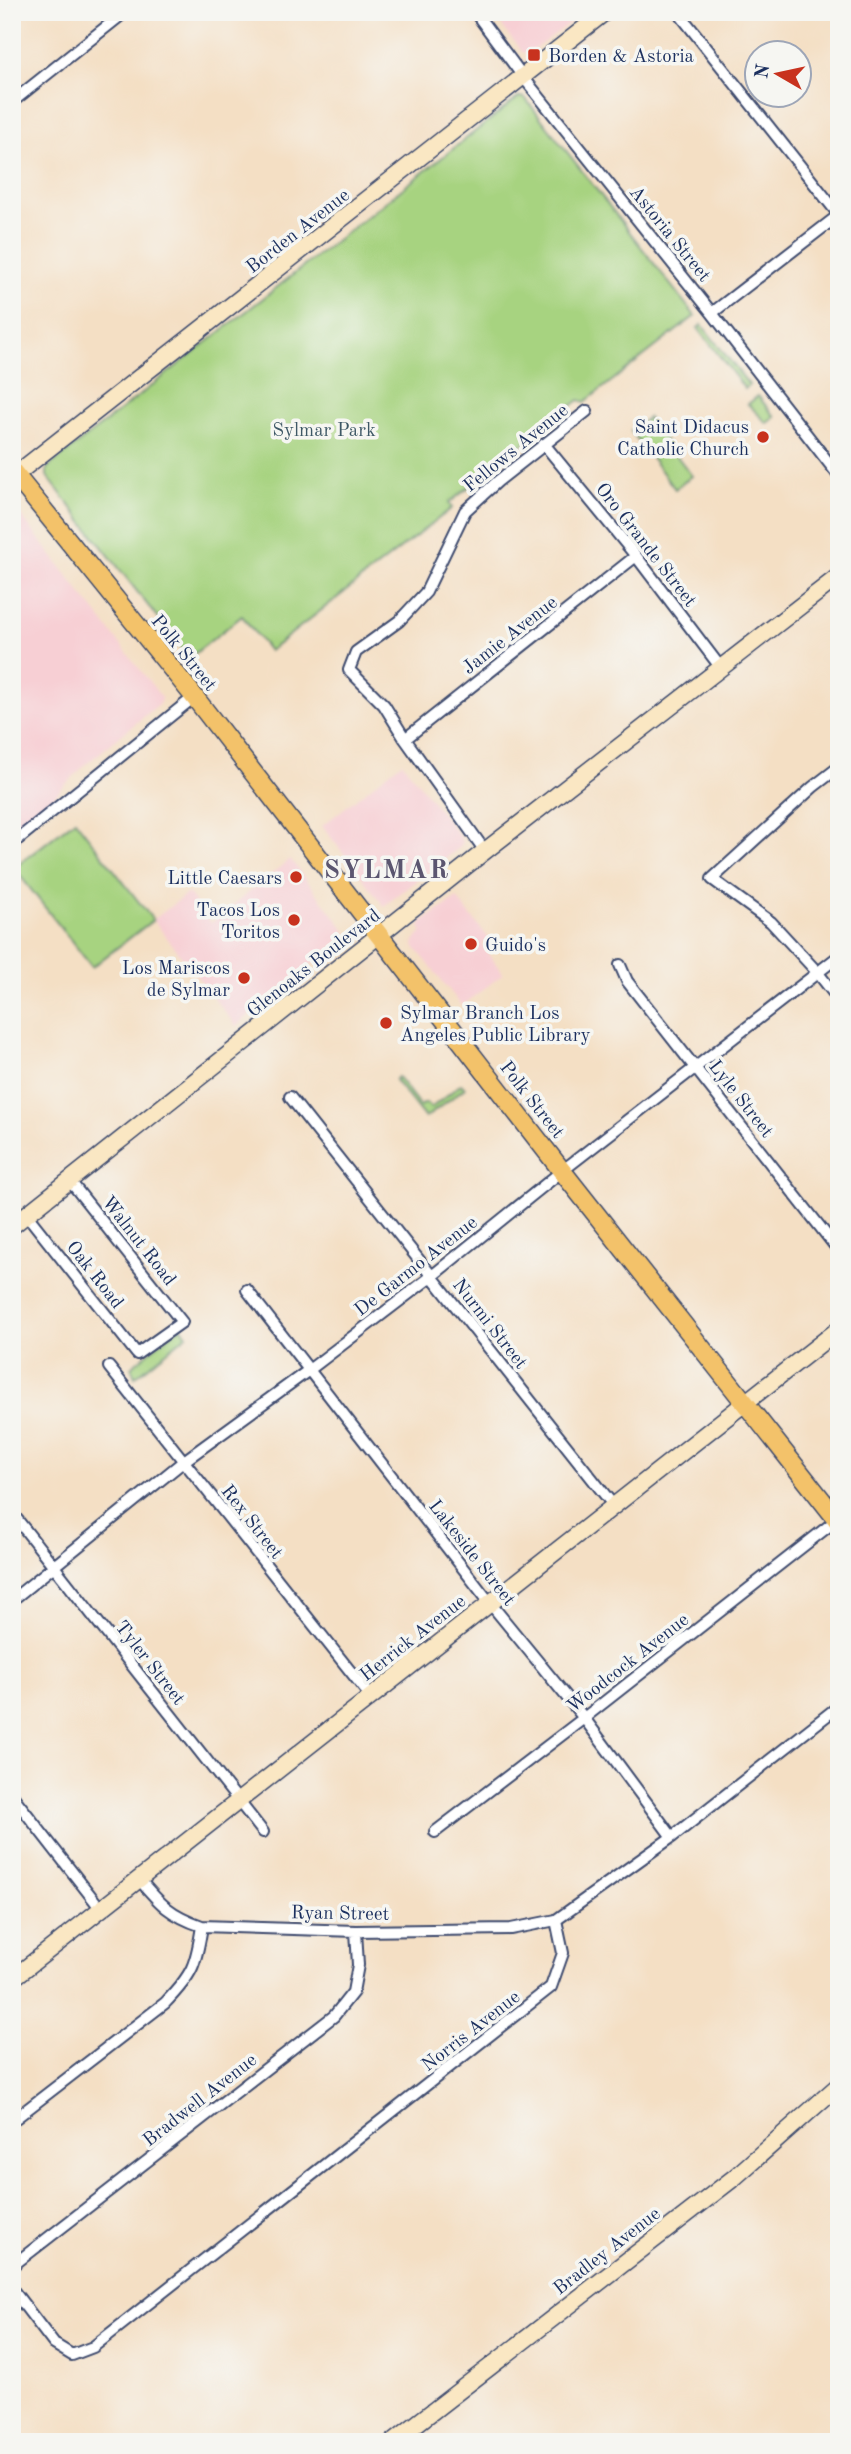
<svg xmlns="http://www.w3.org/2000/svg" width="851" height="2454" font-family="'Old Standard TT',serif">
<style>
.built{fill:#f7cfd4}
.green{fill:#a7d380;stroke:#61816f;stroke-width:2}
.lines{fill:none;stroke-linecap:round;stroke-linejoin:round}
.street-casing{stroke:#3c496d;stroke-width:14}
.secondary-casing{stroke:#3c496d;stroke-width:19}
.primary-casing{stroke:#3c496d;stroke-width:21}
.street{stroke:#fff;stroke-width:10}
.secondary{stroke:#fae7c3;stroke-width:16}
.primary{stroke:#f3c26a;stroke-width:18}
.poi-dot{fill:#c8321e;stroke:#f6f6f2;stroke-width:2.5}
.labels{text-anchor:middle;stroke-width:7;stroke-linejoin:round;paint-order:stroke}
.poi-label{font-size:19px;fill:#1b2f5e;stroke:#f6f6f2;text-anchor:end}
.street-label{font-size:19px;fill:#1b2f5e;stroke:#f6f6f2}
.park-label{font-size:19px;fill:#3e5866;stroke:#f6f6f2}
.district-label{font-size:26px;font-weight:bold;letter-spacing:2px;fill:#5b5670;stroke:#f6f6f2}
</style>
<rect width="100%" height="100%" fill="#f6f6f2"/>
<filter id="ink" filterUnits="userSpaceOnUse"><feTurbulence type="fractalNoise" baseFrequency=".0143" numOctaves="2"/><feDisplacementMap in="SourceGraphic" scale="14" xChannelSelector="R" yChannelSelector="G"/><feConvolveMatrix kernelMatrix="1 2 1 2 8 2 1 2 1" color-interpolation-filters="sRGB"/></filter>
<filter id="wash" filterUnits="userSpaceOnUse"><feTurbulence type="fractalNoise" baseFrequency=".00686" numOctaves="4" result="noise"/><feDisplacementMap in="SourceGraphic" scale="28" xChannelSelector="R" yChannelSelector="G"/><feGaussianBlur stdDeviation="1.57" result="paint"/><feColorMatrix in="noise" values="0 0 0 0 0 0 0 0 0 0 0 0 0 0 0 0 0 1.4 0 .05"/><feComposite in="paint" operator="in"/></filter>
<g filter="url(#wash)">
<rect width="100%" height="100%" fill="#f4dfc4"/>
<!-- built -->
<path class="built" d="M491 12H585L528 54 522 52Z
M12 504 162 698 159 704 84 766 33 817 12 834Z
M402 762 460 837 462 842 459 848 384 906 322 826Z
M290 859 346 931 345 937 236 1026 153 920 188 893 211 923Z
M457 898 489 939 482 944 503 974 462 1006 414 946 415 939 423 932 420 927 422 922Z"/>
<!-- green -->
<path class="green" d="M519 97 525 98 695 316 585 402 579 400 449 503 452 508 269 651 242 616 189 658 47 476V468Z
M702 325 749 385 745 389 698 328Z
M758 396 775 417 767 423 748 404Z
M648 418 692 476 675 489 631 431Z
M75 820 153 920 92 967 14 868Z
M398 1077 420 1106 426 1103 431 1108 461 1084 465 1088 425 1118 395 1080Z
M181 1326 187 1335 135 1377 131 1367Z"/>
</g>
<g filter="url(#ink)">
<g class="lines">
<!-- street casing -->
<g class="street-casing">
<path id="street" d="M475 12 524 78 712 313 839 476
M678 12 839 215
M12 102 125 12
M712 313 839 215
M544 444 636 556 721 668
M405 739 636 556
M839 767 813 787 712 879 771 922 818 973 839 1000
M12 844 194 697
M485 851 405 739 384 705 349 670 356 652 399 621 426 592 465 511 498 481 587 411
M620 965 627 981 839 1251
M290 1097 613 1505
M27 1215 137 1354 182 1322 70 1181
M247 1290 490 1603 584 1718 672 1837
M109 1367 370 1696
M12 1513 263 1832
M12 1600 184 1461 309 1370 432 1276 562 1171 839 956
M12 1795 101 1909
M435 1832 584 1718 839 1518
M139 1879C160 1904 170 1915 202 1926L356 1931 511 1929 556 1920
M12 2121 165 2003C193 1974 196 1965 202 1926
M12 2266 334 2016 353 1992 358 1965 356 1931
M12 2289 54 2344 72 2355 93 2347 551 1987 563 1953 556 1920 672 1837 839 1706"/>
</g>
<!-- secondary casing -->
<g class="secondary-casing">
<path id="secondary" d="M15 475 605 12
M12 1226 485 851 839 576
M12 1979 839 1329
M393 2442 735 2177 839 2085"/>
</g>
<!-- primary casing -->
<g class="primary-casing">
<path id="primary" d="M12 471 189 690 562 1171 839 1522"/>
</g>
<!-- street -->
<use href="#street" class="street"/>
<!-- secondary -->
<use href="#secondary" class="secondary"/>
<!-- primary -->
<use href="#primary" class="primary"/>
</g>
</g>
<!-- markers -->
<g class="poi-dot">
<rect x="527" y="48" width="14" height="14" rx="3.5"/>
<circle cx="763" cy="437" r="7"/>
<circle cx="296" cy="877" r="7"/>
<circle cx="294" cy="920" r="7"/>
<circle cx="471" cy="944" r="7"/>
<circle cx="244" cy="978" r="7"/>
<circle cx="386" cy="1023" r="7"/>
</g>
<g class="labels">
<!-- poi labels -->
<g class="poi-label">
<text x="548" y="62" text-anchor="start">Borden &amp; Astoria</text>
<text x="749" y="433">Saint Didacus<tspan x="749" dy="22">Catholic Church</tspan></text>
<text x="282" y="884">Little Caesars</text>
<text x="280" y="916">Tacos Los<tspan x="280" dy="22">Toritos</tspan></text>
<text x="485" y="951" text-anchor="start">Guido's</text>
<text x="230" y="974">Los Mariscos<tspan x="230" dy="22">de Sylmar</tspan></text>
<text x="400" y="1019" text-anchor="start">Sylmar Branch Los<tspan x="400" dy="22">Angeles Public Library</tspan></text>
</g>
<!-- street labels -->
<g class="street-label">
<text transform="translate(297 230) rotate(-38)" y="7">Borden Avenue</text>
<text transform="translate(671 233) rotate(51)" y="7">Astoria Street</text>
<text transform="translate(515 447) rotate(-39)" y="7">Fellows Avenue</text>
<text transform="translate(647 544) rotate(52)" y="7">Oro Grande Street</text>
<text transform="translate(509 634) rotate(-38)" y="7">Jamie Avenue</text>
<text transform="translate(185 652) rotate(51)" y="7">Polk Street</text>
<text transform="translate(313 962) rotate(-38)" y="7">Glenoaks Boulevard</text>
<text transform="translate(742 1098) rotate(52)" y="7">Lyle Street</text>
<text transform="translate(533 1099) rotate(52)" y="7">Polk Street</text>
<text transform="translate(140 1240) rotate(52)" y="7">Walnut Road</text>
<text transform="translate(415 1265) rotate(-38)" y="7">De Garmo Avenue</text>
<text transform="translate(96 1274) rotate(52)" y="7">Oak Road</text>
<text transform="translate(491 1323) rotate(52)" y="7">Nurmi Street</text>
<text transform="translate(253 1521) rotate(52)" y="7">Rex Street</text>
<text transform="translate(473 1552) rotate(52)" y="7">Lakeside Street</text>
<text transform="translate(412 1637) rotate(-38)" y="7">Herrick Avenue</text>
<text transform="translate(151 1662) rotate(52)" y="7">Tyler Street</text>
<text transform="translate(627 1662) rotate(-38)" y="7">Woodcock Avenue</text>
<text transform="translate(340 1912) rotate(1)" y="7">Ryan Street</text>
<text transform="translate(470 2030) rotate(-38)" y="7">Norris Avenue</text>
<text transform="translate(199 2099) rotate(-38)" y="7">Bradwell Avenue</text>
<text transform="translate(606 2250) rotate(-38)" y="7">Bradley Avenue</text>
</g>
<!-- park labels -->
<g class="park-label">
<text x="324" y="436">Sylmar Park</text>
</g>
<!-- district labels -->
<g class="district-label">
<text x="387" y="878">SYLMAR</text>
</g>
</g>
<!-- margin -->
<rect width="851" height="2454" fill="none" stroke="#f6f6f2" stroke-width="42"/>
<!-- north arrow -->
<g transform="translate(778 74) rotate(279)"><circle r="33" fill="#f6f6f2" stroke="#9ea6b7" stroke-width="2"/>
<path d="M0-5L12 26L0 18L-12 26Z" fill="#c8321e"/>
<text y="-10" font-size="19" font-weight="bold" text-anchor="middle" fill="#1b2f5e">N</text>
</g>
</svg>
